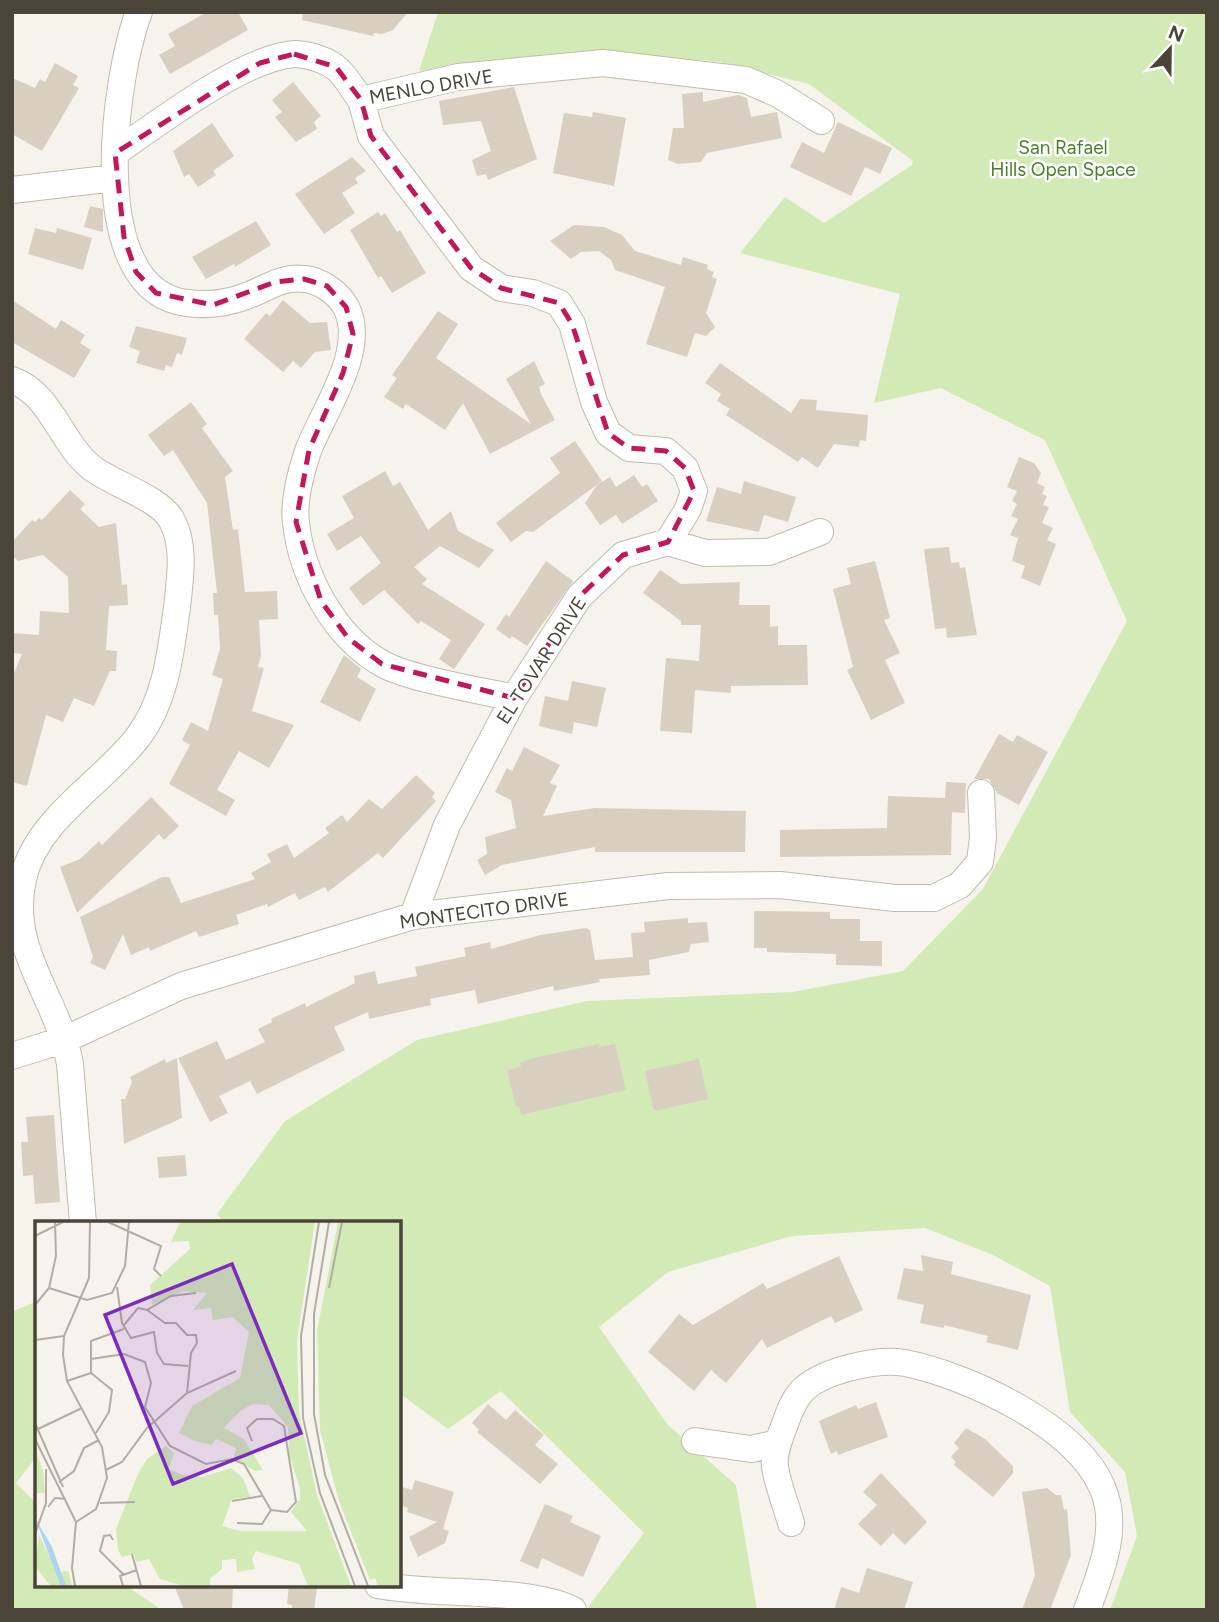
<svg xmlns="http://www.w3.org/2000/svg" width="1219" height="1622" font-family="Figtree,sans-serif">
<style>
.green{fill:#d2eab5}
.building{fill:#d8cfc1}
.lines{fill:none;stroke-linecap:round;stroke-linejoin:round}
.minor-casing{stroke:#c2bbae;stroke-width:28}
.minor{stroke:#fff;stroke-width:26}
.marked{fill:none;stroke:#c2185b;stroke-width:5;stroke-dasharray:14 9;stroke-linejoin:round}
.labels{text-anchor:middle;stroke-width:5;stroke-linejoin:round;paint-order:stroke}
.street-label{font-size:19px;fill:#4b4439;stroke:#fff}
.park-label{font-size:19px;fill:#4a7f2a;stroke:#fff}
.inset-road{fill:none;stroke:#b2ada4;stroke-width:2}
.view{fill:#7b2cbf;fill-opacity:0.15;stroke:#7b2cbf;stroke-width:3.5}
.inset-edge{fill:none;stroke:#4b4439;stroke-width:3.5}
</style>
<rect width="100%" height="100%" fill="#f6f3ec"/>
<!-- green -->
<path class="green" d="M438 12H1207V1610H1110L1137 1536 1125 1472 1070 1412 1050 1286 993 1255 925 1228 792 1236 668 1272 599 1327 668 1425 736 1485 757 1610H592L588 1607 644 1533 501 1391 448 1429 399 1393V1223H225L217 1214 285 1121 417 1040 587 1001 793 992 903 971 983 889 1127 621 1045 440 941 388 874 403 900 294 740 253 785 197 824 223 912 165 913 161 809 84 720 62 595 50 419 71Z
M37 1301V1456L16 1483 37 1504V1585H125L162 1610H12V1312Z"/>
<!-- building -->
<path class="building" d="M207 12H238L248 30 170 74 159 55 175 46 168 34Z
M303 12H408L393 30 382 34 374 33 373 36 302 20Z
M55 63 78 76 73 85 79 88 42 151 12 134V78L35 88 40 79 45 82Z
M293 82 321 116 314 122 317 129 296 142 275 117 282 112 272 100Z
M514 87 537 159 488 180 486 174 477 176 472 160 491 151 481 121 443 125 439 101Z
M703 92V102L738 95 747 98 751 117 777 112 782 138 707 153 701 162 678 164 668 160 673 128H684L682 94Z
M593 112 626 118 614 186 553 173 564 113 592 117Z
M838 122 892 148 880 174 865 167 851 196 790 167 802 142 824 153Z
M212 123 234 156 213 171 216 175 198 187 189 174 184 177 173 151Z
M352 157 366 171 355 178 358 183 342 193 355 213 324 234 295 194Z
M90 206 103 209V232L84 227Z
M378 212 381 216 385 213 397 232 400 230 426 273 392 293 381 276 378 278 350 230Z
M256 221 271 245 235 267 234 264 206 279 192 257Z
M574 225 604 227 622 235 635 251 681 265 683 257 708 265 707 269 714 272 712 277 717 279 706 313 715 327 706 336 695 333 687 357 646 344 665 287 615 270 611 260 599 251 581 252 571 259 550 241Z
M35 228 56 233 57 228 92 238 83 270 28 254Z
M12 300 56 329 61 320 85 335 80 343 91 350 74 378 12 342Z
M283 300 310 323 327 322 331 350 315 352 301 368 293 361 283 372 244 339 266 313 270 316Z
M438 311 458 324 436 358 531 424 506 379 534 361 545 384 539 387 541 394 555 420 490 454 463 403 445 430 406 404 403 409 384 397 397 378 392 375Z
M136 326 187 338 182 355 177 353 172 367 166 365 164 371 136 363 140 351 129 347Z
M720 363 791 413 800 399 817 400 816 410 868 415 866 441 860 440 859 447 834 444 818 468 802 457 798 462 726 415 730 409 717 401 721 394 705 383Z
M191 402 207 424 202 428 233 471 225 477 233 530 238 529 245 592 277 591 278 619 259 620 261 656 258 667 264 668 252 711 294 725 269 768 239 751 217 790 235 800 226 816 169 784 190 745 182 740 191 722 208 731 223 679 212 675 220 649 218 615H214L213 593H217L207 503 173 450 164 456 148 435Z
M575 441 602 481 533 532 526 531 511 542 496 523 560 473 550 458Z
M1019 457 1034 463 1041 473 1037 483 1045 487 1042 494 1047 496 1043 505 1049 507 1042 523 1053 528 1047 540 1056 544 1040 586 1021 578 1025 566 1012 561 1018 538 1010 535 1018 519 1011 516 1017 504 1012 501 1017 491 1007 487Z
M385 471 393 486 400 482 428 530 451 511 458 531 494 550 479 568 440 546 414 567 427 579 422 584 485 624 454 669 439 659 451 640 421 621 418 624 384 590 363 606 349 588 381 563 361 536 337 551 327 534 354 518 342 496Z
M634 475 642 487 647 484 658 501 622 524 616 515 600 525 585 503 597 485 610 477 616 487Z
M744 481 796 497 788 522 764 515 759 532 706 521 717 487 741 494Z
M70 490 85 504 80 509 99 527 116 523 122 585 127 584 128 605 109 606 106 650 117 651 116 671H110L94 706 74 698 63 722 46 715 27 786 12 782V678L22 654 12 653V633L39 635 40 611 69 613 68 577 43 555 18 561 12 555V542L32 520 35 522 39 518 42 520Z
M949 547 951 563 959 562 960 568 965 567 977 635 947 638 946 628 935 629 924 549Z
M546 561 573 581 527 646 512 636 510 639 496 629 506 614 509 617Z
M875 561 890 618 884 620 900 653 885 660 905 703 871 720 847 670 853 667 833 589 851 584 847 568Z
M660 570 681 584 740 582 739 605H770V627L778 626V645H807L808 685 731 686V693L695 690 692 733 660 731 666 658 699 661 701 625H681V621L643 593Z
M344 655 361 669 357 677 376 689 360 722 320 702Z
M572 681 606 688 597 727 574 722 572 734 539 726 545 696 568 701Z
M999 734 1013 742 1017 735 1048 752 1019 805 997 793 989 779H974Z
M524 747 560 765 550 783 557 786 543 816 595 808 746 811 745 852H595V847L502 865 485 875 477 860 487 854 485 837 516 828 511 800 495 792 507 768 512 771Z
M416 775 435 793 432 797 436 801 383 858 378 853 328 892 325 887 299 900 295 893 268 907 267 904 236 915 239 924 199 937 196 931 150 951 149 947 131 955 123 934 105 970 90 963 93 957 80 917 162 877H169L181 903 255 879 251 873 271 862 267 854 287 844 294 858 329 833 325 828 342 815 347 822 369 799 382 809Z
M946 782 966 783 965 813 952 812 951 855 780 857V830L887 828 888 796 945 798Z
M151 797 179 826 164 840 159 834 77 913 60 867 80 859 99 841 102 845Z
M754 911 830 912V919H860V941H882V966L836 965V954L767 952V948H754Z
M688 918V923L707 922 709 942 691 944 689 952 649 960 650 975 599 979 600 982 554 991 553 986 478 1004 475 990 430 999 431 1005 369 1019 368 1012 334 1027 345 1050 257 1094 250 1081 219 1096 228 1113 210 1122 178 1058 217 1041 226 1060 265 1042 258 1029 272 1022 271 1019 305 1003 306 1007 355 983 354 976 375 971 378 984 417 976 415 967 466 956 464 948 490 942 491 949 540 935 586 928 590 930 595 960 633 957 631 933 645 932 644 922Z
M599 1044V1047L615 1044 626 1090 521 1115 519 1106 516 1107 507 1070 521 1067 520 1063 533 1058Z
M177 1058 182 1118 124 1144 121 1099H125L132 1082 130 1077 165 1059 166 1063Z
M699 1059 708 1099 654 1111 645 1071Z
M54 1115 60 1202 35 1204 33 1175 23 1176 21 1142H28L26 1117Z
M185 1155 187 1176 159 1178 157 1157Z
M921 1255 953 1262 951 1274 1031 1295 1018 1350 986 1342 988 1336 944 1325V1328L920 1323 924 1305 897 1299 904 1268 923 1271Z
M839 1256 863 1310 835 1323 831 1316 767 1348 762 1339 726 1383 711 1370 694 1391 648 1352 679 1314 693 1325 763 1283 767 1289Z
M876 1402 888 1437 838 1455 837 1451 831 1454 819 1421 856 1405 858 1409Z
M488 1404 506 1420 515 1410 544 1435 535 1445 558 1464 540 1484 477 1432 479 1430 472 1423Z
M966 1428 985 1439 1013 1466V1473L993 1497 954 1465 956 1462 951 1457 959 1448 954 1443Z
M881 1473 927 1522 905 1545 893 1533 881 1546 858 1524 877 1505 863 1492Z
M415 1480 454 1492 443 1529 449 1531 445 1543 418 1557 409 1537 437 1522 407 1512 408 1508 399 1505V1486L412 1490Z
M1047 1488 1056 1495H1061L1064 1510 1067 1509 1071 1555 1050 1610H1022L1035 1575 1022 1492Z
M545 1504 573 1516 570 1522 601 1536 583 1577 542 1558 538 1569 520 1561Z
M867 1568 913 1582 904 1610H834L841 1587 859 1593Z
M174 1585H233L232 1610H184Z
M289 1585 317 1587 314 1610H292V1605L287 1604Z"/>
<g class="lines">
<!-- minor casing -->
<g class="minor-casing">
<path id="minor" d="M139 12C114 78 84 291 187 303 209 306 229 303 249 295 267 288 283 276 304 279 320 280 338 293 346 307 368 350 323 411 308 451 301 472 293 500 296 523 302 576 334 636 381 663 408 679 480 690 514 698
M361 100 371 136 471 268 501 288 533 293 559 303 572 324 594 402 608 433 629 448 666 451 685 468 694 491 688 509 668 542 623 555 579 597 514 698 447 825 413 916
M115 153C158 123 243 58 294 54 306 54 324 59 335 67 345 74 353 90 361 100L458 77 603 63 746 80 778 94 821 121
M12 190 115 178
M12 380C52 394 60 443 92 468 113 484 159 498 171 519 186 544 180 579 177 607 171 651 166 700 138 737 103 783 36 819 23 879 7 951 58 997 70 1064L83 1223
M668 542 705 553 769 552 820 532
M12 1056 66 1039 181 986 413 916 668 886 780 885 895 898H934L960 885 980 862 983 837 981 793
M695 1441 751 1449 778 1443
M791 1523C786 1505 778 1486 775 1467 773 1452 781 1435 786 1421 790 1410 795 1397 804 1389 825 1370 878 1358 905 1363 966 1375 1077 1426 1102 1487 1120 1527 1101 1572 1087 1610
M378 1585C432 1596 529 1587 573 1610"/>
</g>
<!-- minor -->
<use href="#minor" class="minor"/>
</g>
<!-- marked area -->
<path class="marked" d="M294 54 336 67 361 100 371 136 471 268 501 288 559 303 572 324 608 433 629 448 666 451 685 468 694 491 668 542 623 555 579 597 514 698 382 664 348 638 321 601 296 522 309 450 343 373 353 334 346 307 327 286 304 279 275 282 213 305 156 293 136 272 124 237 115 153 260 63Z"/>
<g class="labels">
<!-- street labels -->
<g class="street-label">
<text transform="translate(431 86) rotate(-10)" y="7">MENLO DRIVE</text>
<text transform="translate(541 660) rotate(-57)" y="7">EL TOVAR DRIVE</text>
<text transform="translate(484 910) rotate(-8)" y="7">MONTECITO DRIVE</text>
</g>
<!-- park labels -->
<g class="park-label">
<text x="1063" y="154">San Rafael<tspan x="1063" dy="22">Hills Open Space</tspan></text>
</g>
</g>
<!-- overview -->
<g transform="translate(35 1221)">
<rect width="366" height="366" fill="#f6f3ec"/>
<path d="M145 1H280L262 120 264 191 282 274 316 365H273L264 343 221 330 217 338 220 348 202 351 201 338 187 339V348L175 358V365H149L125 358 114 338 101 341 99 333 87 336 83 329 81 308 102 255 112 238 131 225 139 232 134 248 148 254 167 256 196 247 208 257 215 276 197 278 187 305 205 310H272L256 291 265 278V267L254 234 253 206 234 184 218 183 205 190 189 207 209 218 228 249 220 250 199 237 201 227 181 218 177 224 160 220 144 212 157 185 205 157 214 111 198 96 178 99 176 87 158 89 172 72 148 70 117 84 115 64 155 28 154 20 136 21ZM303 1H366V365H343L340 357 335 359 304 280 285 209 282 110ZM0 228 8 250 10 272H0ZM4 314 22 351 33 350 37 365H16L0 346Z" fill="#d2eab5"/>
<path d="M0 297 17 326 31 365H26Z" fill="#a9d4f2"/>
<path class="inset-road" d="M73 1 126 25 119 48 126 55M284 1 266 115 268 197 285 272 320 365M294 1 279 93V193L290 254 333 365M0 15 28 1M82 66 87 102 96 117 119 111 122 132 129 143 153 145M14 67 52 79 77 72 90 45 94 1M294 67 307 1M0 84 14 67 21 35 20 1M112 89 130 102H141L152 114H161L162 122M89 104 103 87 112 89 136 75 161 72M0 119 29 115M56 138 89 133 110 141 116 162 110 186 135 225 171 243 197 238 209 243 236 289M56 152 77 169 74 191 61 212M56 152V120L89 108M32 160 56 152M152 172 156 132 162 122M0 202 28 266M1 209 47 187M0 218 41 301 37 347 40 365M217 220 212 207 222 198H238L249 205 261 281 252 291 236 289M71 249 87 241 112 207 152 172 201 150M24 261 39 250 49 227 64 219M197 280 227 275M65 282 100 281M13 286 20 277 31 278M41 301 61 288 72 257 67 226 32 160 28 134 29 115 54 57 55 1M202 302 227 303 236 289M0 313 11 282V248M78 319 75 314 69 315 65 330 89 354M97 333 106 365M88 365 85 355 102 349"/>
<path class="view" d="M197 43 266 212 138 263 70 94Z"/>
<rect width="366" height="366" class="inset-edge"/>
</g>
<!-- border -->
<rect width="1219" height="1622" fill="none" stroke="#4b4439" stroke-width="28"/>
<!-- north arrow -->
<g transform="translate(1170 49) rotate(22)" stroke="#ffffff" stroke-width="5" paint-order="stroke">
<path d="M0-5L12 26L0 18L-12 26Z" fill="#4b4439"/>
<text y="-10" font-size="19" font-weight="bold" text-anchor="middle" fill="#4b4439">N</text>
</g>
</svg>
